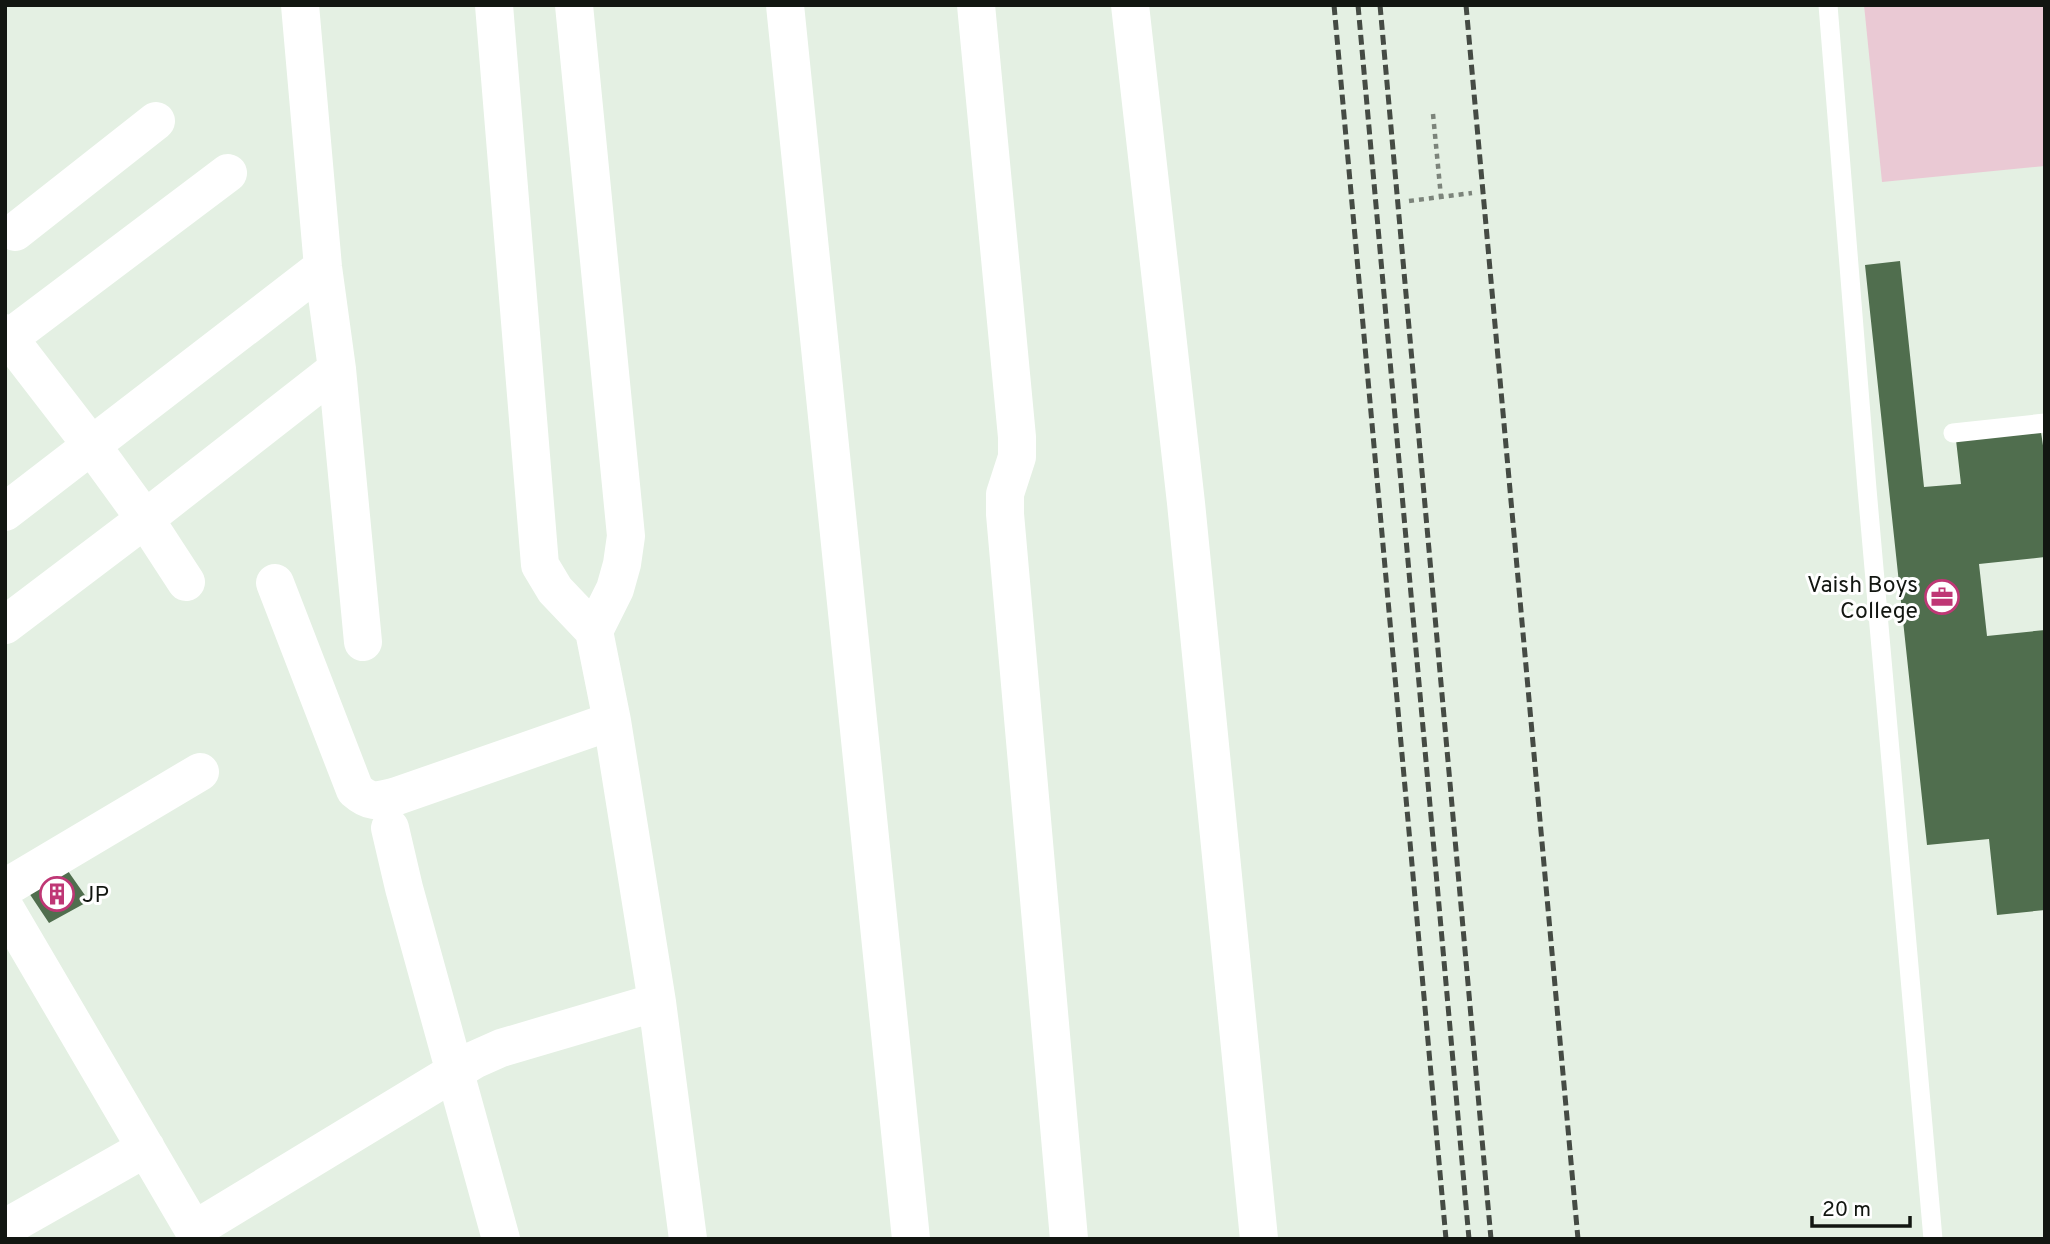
<svg xmlns="http://www.w3.org/2000/svg" width="2050" height="1244" font-family="Overpass,sans-serif">
<style>
.pitch{fill:#eac9d4}
.building{fill:#506e4e}
.lines{fill:none;stroke-linecap:round;stroke-linejoin:round}
.path{stroke:#7c847b;stroke-width:4.5;stroke-dasharray:5 5;stroke-linecap:butt}
.lane{stroke:#fff;stroke-width:19}
.street{stroke:#fff;stroke-width:38}
.secondary{stroke:#fff;stroke-width:38}
.rail{stroke:#454b44;stroke-width:5;stroke-dasharray:10 5;stroke-linecap:butt}
.labels{text-anchor:middle;stroke-width:6;stroke-linejoin:round;paint-order:stroke}
.poi-label{font-size:23px;fill:#121611;stroke:#fff;text-anchor:end}
</style>
<rect width="100%" height="100%" fill="#e4f0e3"/>
<!-- pitch -->
<path class="pitch" d="M1864 5H2045V166L1882 182Z"/>
<!-- building -->
<path class="building" d="M1900 261 1924 487 1961 484 1956 440 2041 432 2045 459V557L1979 564 1987 636 2045 630V910L1997 915 1989 839 1927 845 1865 265Z
M61 861 89 901 49 923 25 887Z"/>
<g class="lines">
<!-- path -->
<path class="path" d="M1433 114 1441 197
M1409 201 1472 193"/>
<!-- lane -->
<path class="lane" d="M1828 5 1867 489 1933 1239
M1953 433 2045 423"/>
<!-- street -->
<path class="street" d="M300 5 323 267 337 369 363 642
M494 5 540 565 555 590 594 631 612 721 657 1002 688 1239
M574 5 626 536 622 564 615 589 594 631
M785 5 911 1239
M976 5 1017 437V457L1005 494V514L1069 1239
M15 232 156 121
M5 333 92 446 145 519 186 582
M9 338 228 173
M5 512 323 267
M275 583 355 790C371 804 377 801 397 796L612 721
M5 625 145 519 337 369
M390 828 404 888 501 1239
M5 888 200 772
M5 908 199 1239
M5 1228 146 1148
M194 1230 474 1060 501 1048 657 1002"/>
<!-- secondary -->
<path class="secondary" d="M1130 5 1186 503 1259 1239"/>
<!-- rail -->
<path class="rail" d="M1334 5 1446 1239
M1358 5 1469 1239
M1380 5 1491 1239
M1466 5 1578 1239"/>
</g>
<!-- icons -->
<defs>
<g id="office-ring" transform="scale(1.75)"><circle r="9.5" fill="#fff" stroke="#bf3775" stroke-width="1.5"/><path d="M-6-3h4V-5.5h4V-3h4V5H-6ZM-1-4.5V-3h2v-1.5ZM-6 0V1H6V0Z" fill="#bf3775"/></g>
<g id="building-ring" transform="scale(1.75)"><circle r="9.5" fill="#fff" stroke="#bf3775" stroke-width="1.5"/><path d="M-4-6H4V6H1V3H-1V6H-4ZM-2.5-4.3h1.7v1.8h-1.7ZM.8-4.3h1.7v1.8H.8ZM-2.5-1h1.7V.8h-1.7ZM.8-1h1.7V.8H.8Z" fill="#bf3775"/></g>
</defs>
<g fill-rule="evenodd">
<use href="#office-ring" x="1942" y="597"/>
<use href="#building-ring" x="57" y="894"/>
</g>
<g class="labels">
<!-- poi labels -->
<g class="poi-label">
<text x="1918" y="592">Vaish Boys<tspan x="1918" dy="26">College</tspan></text>
<text x="82" y="902" text-anchor="start">JP</text>
</g>
</g>
<!-- border -->
<rect width="2050" height="1244" fill="none" stroke="#121611" stroke-width="14"/>
<!-- scale -->
<path d="M1812 1216v10h98v-10" fill="none" stroke="#121611" stroke-width="3.5"/>
<text x="1822" y="1216" font-size="21" fill="#121611" stroke="#ffffff" stroke-width="5" paint-order="stroke">20 m</text>
</svg>
